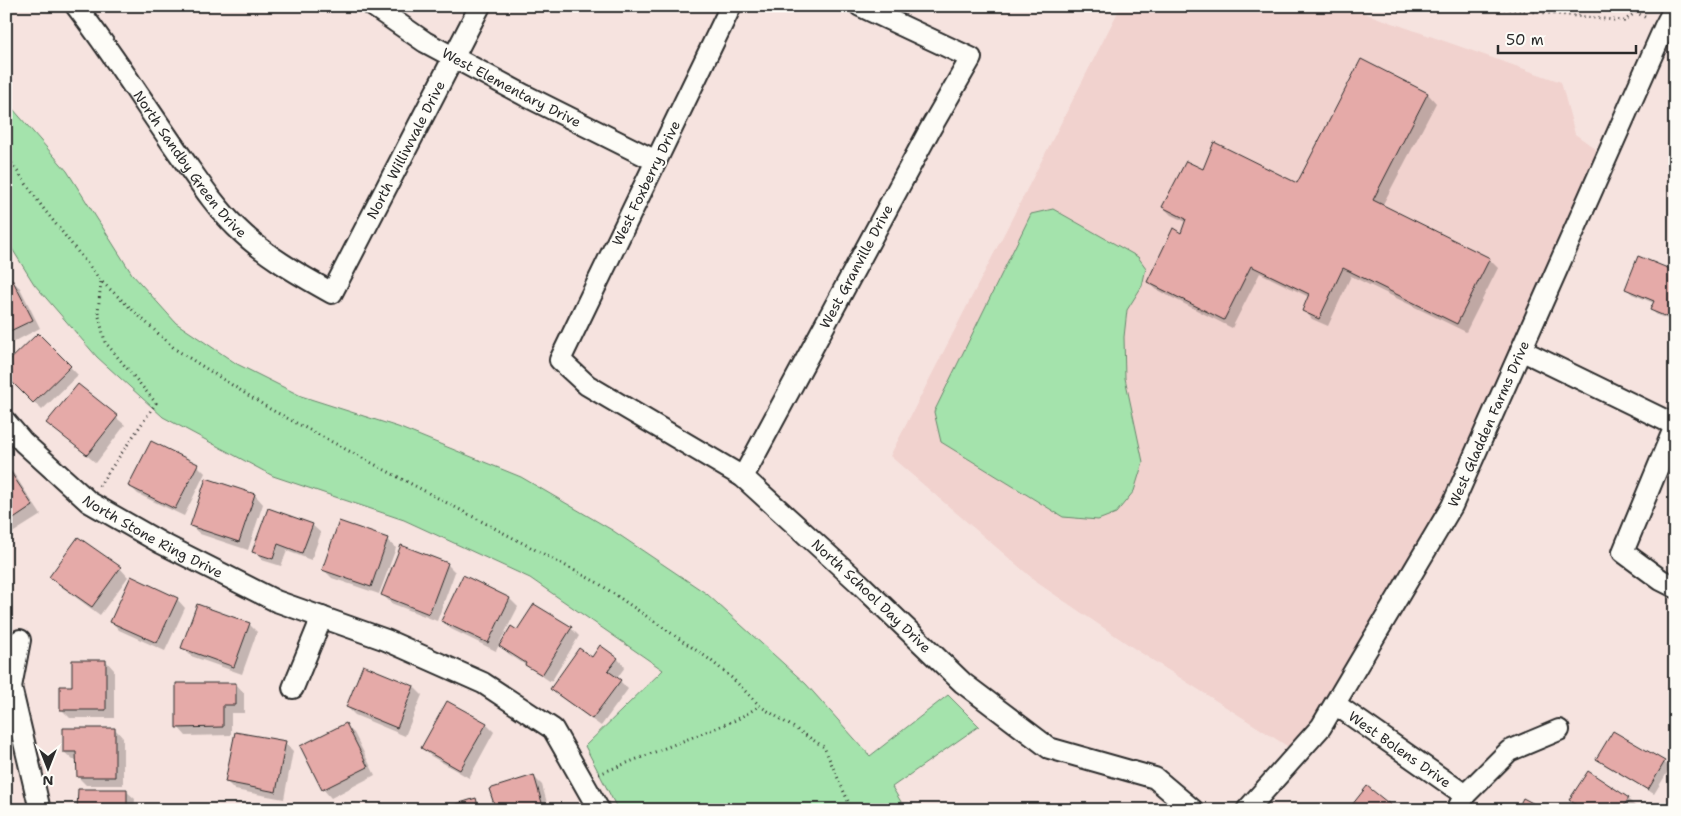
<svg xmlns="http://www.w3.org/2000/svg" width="1681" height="816" font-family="'Shantell Sans',sans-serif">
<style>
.built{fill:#f1d2ce}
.green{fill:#a4e3ac;stroke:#68876c}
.shadow{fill:#0003}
.building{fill:#e5aaa8;stroke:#2b2b2b}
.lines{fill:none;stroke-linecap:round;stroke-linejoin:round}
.minor-casing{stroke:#2b2b2b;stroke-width:24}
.path{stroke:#2b2b2b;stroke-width:3;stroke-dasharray:1 4;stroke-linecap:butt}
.minor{stroke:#fdfcf7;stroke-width:20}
.labels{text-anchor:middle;stroke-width:4;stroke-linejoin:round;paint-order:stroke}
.street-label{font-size:14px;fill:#2b2b2b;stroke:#fdfcf7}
</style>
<rect width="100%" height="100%" fill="#f6e3df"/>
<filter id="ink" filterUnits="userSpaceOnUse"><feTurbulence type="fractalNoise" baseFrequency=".02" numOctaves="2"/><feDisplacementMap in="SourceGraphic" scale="10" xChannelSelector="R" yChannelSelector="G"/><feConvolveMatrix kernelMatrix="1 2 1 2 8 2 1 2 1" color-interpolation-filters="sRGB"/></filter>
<g filter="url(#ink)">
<!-- built -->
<path class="built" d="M1121 6H1344L1561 82 1575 134 1607 157 1452 506 1298 753 1135 649 1039 584 890 456Z"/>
<!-- green -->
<path class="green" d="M6 101 67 171 132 274 176 323 237 364 301 396 398 427 521 477 612 530 707 594 806 684 870 756 948 695 979 726 892 787 906 810H618L585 746 663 670 530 578 404 520 273 476 163 417 97 357 34 284 6 239Z
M1053 209 1138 257 1146 268 1142 286 1127 310 1124 337 1125 378 1143 462 1134 491 1116 513 1098 520 1063 517 941 442 934 412 1031 214Z"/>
<!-- shadow -->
<path class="shadow" d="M1361 61 1428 94 1436 103 1382 206 1489 259 1498 268 1466 332 1351 276 1328 326 1312 319 1304 310 1309 297 1260 273 1232 328 1157 290 1148 282 1182 234 1186 222 1171 215 1163 207 1203 171 1297 185Z
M1675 272V322L1657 315 1651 310 1654 303 1632 294 1627 289Z
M11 280 20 288 40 328 6 346V283Z
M38 334 78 375 42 410 6 374Z
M78 386 125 425 96 463 48 423Z
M197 465 205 473 184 516 138 494 130 486Z
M6 467 14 474 41 515 6 537Z
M207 480 255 495 263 504 248 550 200 534 191 526Z
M312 525 321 533 311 560 287 551 281 566 262 560 254 551Z
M78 538 120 568 128 577 100 615 59 585 51 577Z
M387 540 396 548 379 594 332 578 323 569Z
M447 564 455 572 437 621 391 603 383 595Z
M464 576 510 599 518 607 500 642 502 643 518 632 571 628 579 636 551 682 509 654 499 645 496 651 451 629 442 620Z
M177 599 185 608 165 651 119 630 111 621Z
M249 624 257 632 242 674 191 656 182 647Z
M592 658H617L625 667 617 678 628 689 601 726 560 697 551 689Z
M106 661 114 670V718H70L62 710Z
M236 684 244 693V713H231V735L186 736 178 727Z
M414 687 422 695 405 736 355 715 347 707Z
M486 724 494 732 469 778 431 756 422 748Z
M345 725 354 733 375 775 331 798 323 789Z
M115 729 123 738V785H86L78 777V760H73L64 752Z
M1614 733 1664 762 1670 768 1654 794 1603 764 1598 759Z
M285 743 293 751 284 799 235 790 226 781Z
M534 777 542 785 549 810H497Z
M126 791 135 799 134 810H79Z
M475 799 484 810H441Z
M1628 799 1636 807 1634 810H1581L1571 800Z"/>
<!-- building -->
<path class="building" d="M1361 59 1428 93 1373 200 1490 258 1457 324 1343 268 1319 319 1302 311 1309 294 1251 266 1224 320 1147 282 1173 228 1181 233 1186 219 1162 207 1186 161 1203 169 1214 142 1297 183Z
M1638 256 1675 271 1674 320 1650 310 1654 301 1625 289Z
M12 279 33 320 6 333V281Z
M38 333 71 366 33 403 6 376V364Z
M78 384 118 416 87 455 46 423Z
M151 441 198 464 175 509 128 486Z
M6 465 33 506 6 524Z
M206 478 255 494 239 542 190 526Z
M268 508 313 524 302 553 278 544 273 559 252 552Z
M339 521 388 538 371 587 322 570Z
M78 537 121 567 92 607 49 577Z
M401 545 448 563 429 614 381 595Z
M463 575 510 598 488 643 441 621Z
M131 576 178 598 157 643 110 622Z
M197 604 250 623 234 667 181 648Z
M534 604 572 627 542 675 525 665 526 663 499 646 511 626 517 630Z
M600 645 618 658 608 671 621 680 592 719 550 689 579 648 592 657Z
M72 660H106V710H60V686H72Z
M363 665 414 686 397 728 346 707Z
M176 683H236V705H223V727L176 728Z
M447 701 487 723 460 770 421 748Z
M346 723 368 767 322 790 300 746Z
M63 728H115V777H77L76 752H63Z
M1613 731 1665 761 1648 790 1596 759Z
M235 732 286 741 276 792 225 782Z
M1588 771 1629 798 1621 810H1584L1569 800Z
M534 775 544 810H496L489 789Z
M1367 786 1397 810H1348Z
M78 789H127V810H77Z
M476 798 479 810H437Z
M1523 798 1546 810H1517Z"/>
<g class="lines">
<!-- minor casing -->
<g class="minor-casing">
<g id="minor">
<path id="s1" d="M76 6C113 54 145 105 180 155 198 180 214 205 236 227 264 255 298 274 332 293L480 6"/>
<path id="s2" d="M373 6 425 42 524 95 656 161"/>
<path id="s3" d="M731 6 560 360 587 385 743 477 858 582 963 683 1049 748 1155 778 1193 810"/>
<path d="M1521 350 1675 425"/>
<path id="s4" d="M6 422 23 442 89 502 161 543 276 601 386 640 483 683 553 729 599 810"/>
<path d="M1675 426 1623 552 1661 580 1675 587"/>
<path id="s5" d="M743 477 929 131 971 58 860 6"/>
<path d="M20 640 11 687 40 810"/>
<path d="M293 688 322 617"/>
<path id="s6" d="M1335 704 1465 795"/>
<path id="s7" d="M1247 810 1321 727 1452 506 1664 28 1675 7"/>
<path d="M1457 810 1465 795 1509 751 1559 730"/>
</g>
</g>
<!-- path -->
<path class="path" d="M1479 6 1624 21 1636 12 1648 19
M6 155 43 208 101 281 175 349 270 409 598 583 709 659 732 678 760 706 824 747 852 810
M99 486 156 403 105 342 98 312 101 281
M599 774 736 720 760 706"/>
<!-- minor -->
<use href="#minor" class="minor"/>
</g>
</g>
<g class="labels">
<!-- street labels -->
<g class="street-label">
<text dy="5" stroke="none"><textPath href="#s2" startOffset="161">West Elementary Drive</textPath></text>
<text dy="5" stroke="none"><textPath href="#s1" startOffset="551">North Williwvale Drive</textPath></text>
<text dy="5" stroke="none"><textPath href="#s1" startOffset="195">North Sandby Green Drive</textPath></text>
<text transform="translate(646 183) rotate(-64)" y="5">West Foxberry Drive</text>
<text dy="5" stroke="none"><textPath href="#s5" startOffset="239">West Granville Drive</textPath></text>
<text dy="5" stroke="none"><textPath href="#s7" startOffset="458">West Gladden Farms Drive</textPath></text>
<text dy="5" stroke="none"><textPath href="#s4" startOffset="188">North Stone Ring Drive</textPath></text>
<text dy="5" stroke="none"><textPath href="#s3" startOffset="786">North School Day Drive</textPath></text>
<text dy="5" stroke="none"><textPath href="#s6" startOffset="79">West Bolens Drive</textPath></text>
</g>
</g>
<!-- margin -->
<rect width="1681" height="816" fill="none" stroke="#fdfcf7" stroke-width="25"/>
<rect x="12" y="12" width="1656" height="791" fill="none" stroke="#2b2b2b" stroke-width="2" filter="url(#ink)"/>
<!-- north arrow -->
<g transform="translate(48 768) rotate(180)" stroke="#fdfcf7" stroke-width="4" paint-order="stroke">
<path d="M0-4L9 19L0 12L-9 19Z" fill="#2b2b2b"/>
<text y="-8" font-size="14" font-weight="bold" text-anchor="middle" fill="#2b2b2b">N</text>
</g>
<!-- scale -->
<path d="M1498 45v8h138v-8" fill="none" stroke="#2b2b2b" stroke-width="2.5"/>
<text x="1506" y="45" font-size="15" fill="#2b2b2b" stroke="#fdfcf7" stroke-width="4" paint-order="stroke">50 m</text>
</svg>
